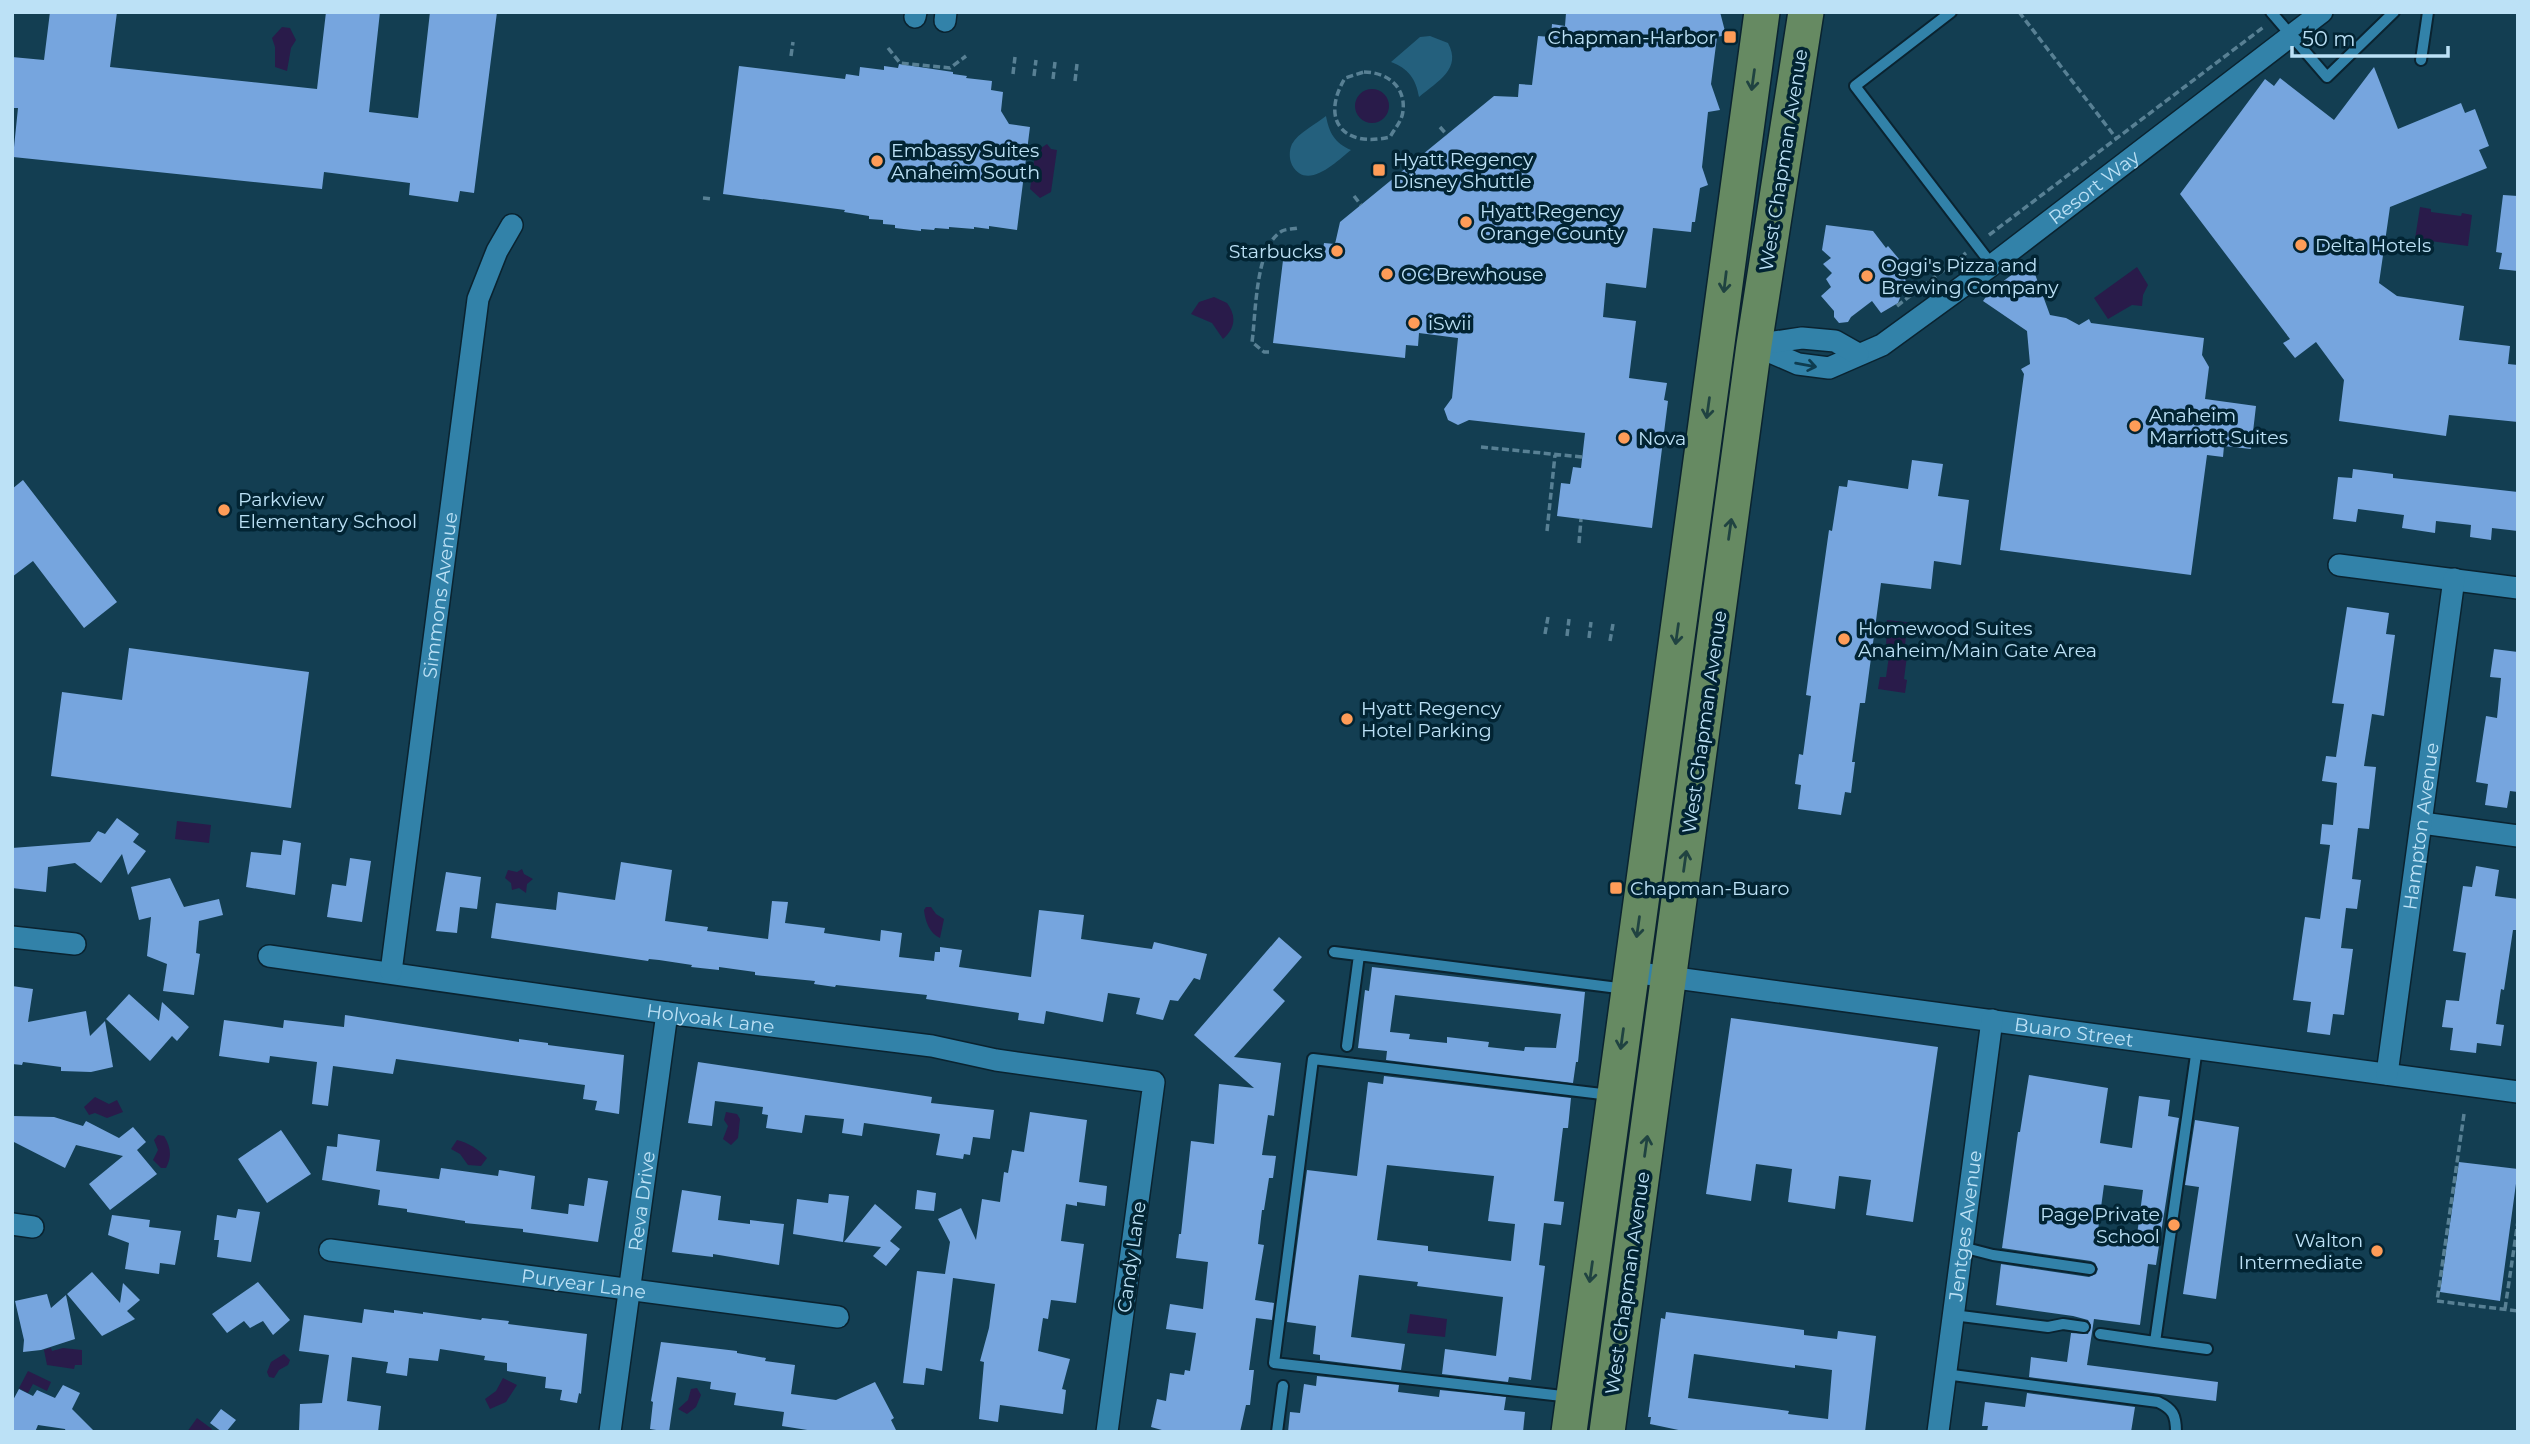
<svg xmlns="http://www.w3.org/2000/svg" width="2530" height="1444" font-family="Montserrat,sans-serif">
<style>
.green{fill:#24607d}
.water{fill:#291b4a}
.building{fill:#76a5de;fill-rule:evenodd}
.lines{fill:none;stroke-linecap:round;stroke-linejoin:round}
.lane-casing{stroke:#0a2330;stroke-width:14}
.street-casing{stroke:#0a2330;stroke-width:24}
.primary-casing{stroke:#0a2330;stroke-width:38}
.path{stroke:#588094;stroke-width:3.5;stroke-dasharray:7 3.5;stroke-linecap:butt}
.lane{stroke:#3282a9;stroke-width:10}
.street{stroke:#3282a9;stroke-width:21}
.primary{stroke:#668a62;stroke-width:35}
.oneway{stroke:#204341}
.oneway2{stroke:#0e3c50}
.poi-dot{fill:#fe9c58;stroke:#022433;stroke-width:2.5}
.labels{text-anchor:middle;stroke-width:7;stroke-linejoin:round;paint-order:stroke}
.poi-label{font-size:19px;fill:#bce1f6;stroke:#022433;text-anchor:start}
.street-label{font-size:19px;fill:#bce1f6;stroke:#022433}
</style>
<rect width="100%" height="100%" fill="#133e52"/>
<!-- green -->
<path class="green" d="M1430 36 1448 43C1462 69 1438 81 1419 97 1416 79 1408 68 1391 62L1420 37Z
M1326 116C1329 133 1335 143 1351 150 1337 161 1307 192 1292 165 1289 159 1289 150 1292 144 1298 133 1316 124 1326 116Z"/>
<!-- water -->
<path class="water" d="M282 27 290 28 296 40 291 48 287 71 275 67V47L272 38Z
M1355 106a17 17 0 1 1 34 0a17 17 0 1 1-34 0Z
M1047 144 1051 149 1057 150 1051 192 1040 198 1030 189 1036 147 1041 148Z
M2420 207 2431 209V212L2461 216 2462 213 2472 215 2468 246 2415 239Z
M2137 267 2148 285 2143 295 2142 306 2132 305 2108 319 2094 298Z
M1214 297 1227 303C1237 316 1235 329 1223 339L1212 323 1191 314 1199 302Z
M1887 620 1915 623 1913 636H1906L1904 655 1907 656 1904 679 1907 680 1905 693 1878 689 1880 677H1886L1890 649 1886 648Z
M177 821 211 825 209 843 175 839Z
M522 869 524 874 533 879 527 884 526 893 519 888 512 890 511 883 505 878 508 870 517 872Z
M926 907H931L936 914 944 919 940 938C930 934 925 921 924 910Z
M95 1097 109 1104 117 1100 123 1112 107 1118 95 1113 89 1115 84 1107Z
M726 1112 737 1114 740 1119 738 1138 731 1145 723 1139 728 1126 724 1120Z
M158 1135 164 1136C171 1147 172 1157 166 1168H161L153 1160 158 1150 154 1140Z
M457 1140C469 1143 478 1149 487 1158L481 1166 468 1165 460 1154 451 1149Z
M1410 1314 1447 1319 1445 1337 1407 1333Z
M51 1348 52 1351 63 1348 82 1350V1365H75L74 1369 47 1365 44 1350Z
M284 1354 290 1360 288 1365 279 1370 274 1378 269 1377 267 1372 271 1362Z
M28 1371 51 1382 47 1391 33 1384 28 1393 19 1388Z
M503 1378 517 1385 506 1402 490 1409 485 1399 496 1391Z
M697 1388 701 1395 696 1407 687 1414 678 1409 688 1400 691 1389Z
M197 1418 212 1429 210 1432H187Z"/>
<!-- building -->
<path class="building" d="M50 12H117L110 67 317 89 326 12H380L369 112 418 118 430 12H497L474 193 460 191 458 202 409 195 410 183 324 172 322 189 13 157 18 108H12V57L44 60Z
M1579 12H1720L1726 35 1717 37 1711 84 1720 110 1708 112 1702 167 1708 185 1700 188 1695 222H1692L1691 232 1653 228 1646 288 1606 283 1603 317 1636 321 1629 378 1667 383 1664 400 1668 401 1652 528 1557 516 1561 483 1570 484 1573 467 1581 468 1585 433 1469 420 1458 425 1448 420 1444 409 1452 398 1458 338 1419 333 1418 346 1406 345 1405 358 1273 343 1284 252 1322 256 1324 243 1335 244 1340 222 1494 96 1518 97 1519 84 1532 85 1538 36 1551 37 1552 24 1565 26 1566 13Z
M899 64 953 72V74L967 76 966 78 992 81 991 90 1003 92 1001 111 1009 124 1030 127 1017 230 989 226V229L974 227V229L949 227V229L935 228 934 230 921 229V231L895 228V225L883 224V220L869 219V216L844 212 845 210 723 194 739 66 845 79 846 74 859 76 860 67 884 70V66L898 68Z
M2374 67 2398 129 2461 103 2465 113 2475 109 2489 146 2479 150 2487 168 2390 207 2379 283 2397 296 2464 306 2459 340 2510 346 2508 364 2518 365V422L2449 415 2446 436 2339 421 2344 380 2316 342 2295 358 2283 343 2290 339 2180 194 2265 79 2274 86 2280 78 2334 120Z
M2503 195 2518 196V271L2499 269 2502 253 2496 252Z
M1826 225 1873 231 1886 248 1888 246 1899 259 1896 263 1903 272 1906 282 1898 303 1881 313 1872 301 1851 317 1848 322 1839 323 1834 317V311L1821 296 1831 287 1826 279 1832 273 1823 264 1831 258 1822 250Z
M2032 266 2050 315 2066 318 2079 325 2089 319 2091 323 2204 338 2202 355 2209 367 2205 399 2256 406 2251 449 2224 446 2223 457 2207 455 2191 575 2000 550 2024 374 2021 369 2030 364 2027 331 1983 301 1990 291 2021 268Z
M1912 460 1943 464 1938 496 1969 500 1961 565 1934 561 1931 589 1881 583 1865 703H1860L1852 762H1855L1851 793 1845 792 1841 815 1798 809 1801 785 1795 784 1799 754 1803 755 1811 696 1806 695 1810 665 1829 530 1832 531 1839 486 1847 487 1848 480 1908 489Z
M2353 469 2393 474V478L2518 492V531L2492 528 2491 540 2470 537 2471 525 2436 521 2435 533 2402 528 2404 515 2358 509 2356 522 2333 519 2338 477 2352 478Z
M23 480 117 602 84 628 33 561 12 577V489Z
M2347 607 2389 613 2386 634 2395 635 2384 716 2372 714 2364 766 2376 767 2369 829 2358 828 2352 879 2361 880 2357 909 2346 908 2341 948 2353 949 2344 1015 2333 1014 2330 1035 2307 1032 2311 1002 2293 1000 2305 917 2320 919 2330 845 2320 844 2322 824 2333 825 2337 783 2322 781 2326 756 2336 757 2344 704 2332 703Z
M129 648 309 672 291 808 51 776 62 692 122 700Z
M2494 649 2518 652V792L2510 791 2507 808 2485 805 2488 784 2476 782 2486 716 2497 718 2501 678 2490 677Z
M117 818 139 834 133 842 146 851 128 875 122 854 101 883 75 863 48 867 46 892 12 888V848L90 842 98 831 105 834Z
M283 840 301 843 295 895 246 887 251 852 281 855Z
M350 858 371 861 362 922 327 917 332 884 346 886Z
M621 862 672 870 665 921 708 927 707 931 768 939 772 901 788 902 785 923 825 928 824 933 880 941 881 930 902 933 899 957 934 961 935 952H940V947L962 950 959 967 1031 977 1039 910 1084 915 1081 939 1152 949 1154 942 1207 954 1200 980 1194 978 1178 1001 1170 1000 1163 1020 1136 1014 1140 998 1108 993 1103 1022 1046 1011 1044 1024 1018 1020 1019 1013 926 999 927 995 836 985 835 987 814 984 815 981 755 975V972L719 967V970L691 967 692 965 659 960 649 959 648 961 491 938 496 903 556 910 558 892 615 900Z
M2476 866 2499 870 2495 896 2518 899V930H2513L2504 990 2501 989 2496 1024 2504 1025 2501 1046 2477 1043 2476 1053 2450 1050 2453 1028 2442 1027 2446 1000 2459 1001 2466 953 2453 951 2463 886 2472 887Z
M446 872 481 877 477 909 460 907 457 933 436 931Z
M170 878 184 907 219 899 223 915 199 921 196 953 200 954 194 995 163 991 167 964 147 956 151 917 139 920 131 887Z
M1279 937 1302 957 1273 990 1285 1001 1234 1057 1281 1063 1274 1116 1268 1115 1262 1155 1276 1156 1273 1178H1269L1264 1210H1262L1258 1244 1264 1245 1255 1300 1274 1303 1272 1320 1256 1318 1249 1370H1254L1250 1405H1246L1240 1432H1169L1151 1427 1157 1399 1166 1401 1170 1373 1184 1375 1185 1370 1190 1371 1196 1333 1166 1329 1170 1304 1203 1309 1208 1262 1176 1258 1179 1234H1181L1191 1141 1214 1144 1219 1084 1254 1088 1194 1035Z
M1372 967 1585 992 1578 1062H1576L1573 1083 1386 1060 1387 1051 1358 1048 1365 990 1369 991ZM1395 995 1561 1014 1556 1048 1525 1047 1524 1051 1488 1047 1489 1042 1447 1037V1043L1409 1039 1410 1034 1390 1032Z
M12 986 33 989 28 1022 86 1011 90 1036 105 1021 113 1067 91 1072 61 1071V1067L23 1062 22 1065 12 1064Z
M129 994 159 1021 162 1002 189 1027 177 1041 172 1036 150 1061 106 1019Z
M345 1015 519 1042V1039L548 1043V1045L624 1055 619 1114 595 1110 597 1101 583 1099 585 1085 396 1059 393 1074 333 1066 328 1106 312 1104 317 1062 270 1056 269 1063 219 1056 224 1020 283 1028 284 1020 344 1027Z
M1731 1018 1938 1047 1913 1222 1866 1215 1871 1180 1839 1176 1835 1209 1788 1202 1792 1169 1756 1164 1751 1201 1706 1194Z
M698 1062 932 1097 931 1103 994 1110 990 1139 973 1137 970 1155 964 1154 963 1159 936 1155 940 1134 864 1123 862 1136 842 1133 844 1119 805 1115 802 1133 766 1128 768 1115 762 1114 763 1107 715 1101 712 1126 688 1123Z
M2029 1075 2108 1088 2100 1143 2132 1148 2139 1096 2170 1100 2168 1116 2179 1118 2156 1265 2148 1264 2140 1325 2094 1319 2087 1365 2218 1382 2216 1401 2029 1377 2031 1357 2067 1362 2071 1333 2088 1334 2091 1325 2088 1320 2073 1316 1996 1305 2001 1264 2089 1277 2096 1274 2098 1269 2095 1263 2091 1261 2002 1248 2018 1132H2020ZM2104 1185 2143 1190 2137 1235 2098 1230Z
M1384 1076 1571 1098 1568 1128H1563L1554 1201 1564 1202 1561 1225 1544 1223 1539 1265 1545 1266 1531 1380 1509 1377 1508 1382 1442 1374 1445 1349 1496 1356 1503 1297 1417 1286 1418 1282 1359 1275 1351 1337 1405 1344 1401 1370 1320 1360V1355L1313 1354 1316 1326 1287 1322 1307 1170 1357 1176 1368 1082 1383 1084ZM1387 1165 1494 1176 1488 1221 1515 1224 1511 1261 1428 1251V1246L1377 1240Z
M1030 1112 1087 1120 1079 1182 1107 1186 1105 1206 1077 1202V1206L1066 1204 1061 1241 1084 1244 1076 1303 1051 1300 1048 1319 1043 1318 1038 1351 1070 1359 1062 1389 1066 1390 1063 1414 1000 1405 998 1422 979 1419 984 1362 980 1361 989 1328 995 1284 953 1278 942 1371 926 1368 924 1385 903 1383 917 1271 945 1274 950 1242 938 1219 961 1208 976 1240 982 1199 1000 1202 1004 1172 1008 1173 1012 1150 1024 1152Z
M12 1116 54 1117 83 1126 86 1121 119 1138 133 1127 146 1142 137 1150 157 1174 110 1210 89 1184 123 1156 76 1145 65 1168 12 1141Z
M2195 1120 2239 1127 2216 1299 2183 1294 2199 1187 2185 1185Z
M281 1130 311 1174 267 1203 238 1159Z
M338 1134 380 1140 376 1171 439 1179 441 1168 498 1176 499 1170 535 1176 531 1209 568 1214 569 1204 584 1206 588 1178 608 1181 598 1242 523 1232V1229L465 1223V1221L407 1212V1209L378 1205 380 1190 322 1180 327 1146 337 1147Z
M2459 1162 2518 1169 2500 1301 2440 1292Z
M682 1190 721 1196 718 1220 750 1224V1220L784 1224 779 1265 713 1254V1257L672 1252Z
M917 1190 936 1193 934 1211 915 1209Z
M829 1194 849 1196 843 1242 793 1234 797 1199 828 1203Z
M875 1204 902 1227 890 1241 900 1249 886 1266 873 1256 881 1247 844 1242Z
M238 1209 260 1212 251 1262 217 1257 219 1240H214L217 1215 236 1218Z
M112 1215 150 1220 149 1227 181 1231 175 1265 160 1263 159 1274 125 1269 129 1243 108 1235Z
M92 1272 120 1303 123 1283 140 1300 127 1311 135 1319 102 1336 67 1294Z
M258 1282 290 1320 273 1335 263 1321 250 1328 244 1321 227 1333 212 1314Z
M47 1294 51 1308 66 1295 75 1339 41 1350 23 1352 24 1340 15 1301Z
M364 1309 394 1313V1310L423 1314V1312L481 1320 482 1318 509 1321 508 1324 587 1334 581 1394 579 1393 577 1403 560 1400 562 1390 545 1388 546 1377 507 1371V1363L484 1360 485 1356 440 1349 438 1361 409 1358 407 1376 386 1373 388 1362 352 1357 347 1401 381 1406 378 1432H299L300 1404 322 1403 329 1355 299 1351 304 1315 362 1323Z
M1666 1312 1804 1330V1335L1837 1339 1838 1331 1876 1336 1865 1432H1688L1650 1424 1651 1417H1648L1661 1318 1665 1319ZM1694 1354 1795 1368V1365L1832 1370 1828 1419 1788 1414 1789 1411 1688 1398Z
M661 1342 737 1351V1353L766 1358 765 1361 795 1365 791 1394 836 1400 875 1382 894 1418 891 1420 897 1432H820L782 1426 784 1412 734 1405 736 1393 710 1389 711 1382 677 1377 669 1432 650 1429 653 1402 651 1401Z
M1317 1376 1399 1385 1398 1392 1439 1397 1440 1390 1506 1397 1504 1410 1525 1412 1523 1432H1288L1290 1412 1300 1413 1304 1384 1316 1386Z
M63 1385 80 1393 72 1409 95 1432H66L65 1429 38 1425 35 1432H12V1402L19 1389 33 1396 37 1390 55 1398Z
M2027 1393 2135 1407 2131 1432H1987L1988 1426H1982L1985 1402 2025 1407Z
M221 1409 236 1420 226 1432H222L210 1423Z"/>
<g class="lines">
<!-- lane casing -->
<g class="lane-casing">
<path id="lane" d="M1951 12 1855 86 1992 265
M2271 12 2327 77 2394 12
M2421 60 2428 12
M1334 952 1626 989
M1347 1046 1359 955
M2197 1048 2155 1342 2207 1349
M1962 1247 1993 1255 2090 1269
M1953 1315 2048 1327 2063 1324 2084 1327
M2100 1334 2155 1342
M1945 1374 2158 1402C2173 1409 2176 1415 2176 1432
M1571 1397 1274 1363 1313 1059 1610 1095
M1277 1432 1283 1386"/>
</g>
<!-- street casing -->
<g class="street-casing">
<g id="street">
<path d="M915 17 916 12"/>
<path d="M945 21 946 12"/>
<path id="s1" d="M1754 345 1798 364 1829 368 1882 345 1992 265 2322 12"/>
<path d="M1754 345 1802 338 1835 341 1858 354"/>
<path d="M2339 565 2518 588"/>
<path d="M2422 823 2518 836"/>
<path d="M12 937 75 944"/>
<path id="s2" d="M269 956 667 1013 932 1046 996 1060 1154 1082 1107 1432"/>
<path id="s3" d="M391 972 478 299 497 251 512 225"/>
<path id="s4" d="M1632 972 2518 1092"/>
<path id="s5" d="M2387 1074 2454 579"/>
<path d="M12 1224 33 1227"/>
<path id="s6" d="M330 1250 838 1317"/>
<path id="s7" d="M610 1432 667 1013"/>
<path id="s8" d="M1938 1432 1992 1020"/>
</g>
</g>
<!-- primary casing -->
<g class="primary-casing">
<path id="primary" d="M1569 1432 1762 12
M1607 1432 1754 345 1806 12"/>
</g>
<!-- path -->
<path class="path" d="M2019 12 2116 138
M888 48 900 63 950 68 966 56
M791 56 793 42
M1364 72C1386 72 1406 86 1403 111 1402 121 1395 128 1390 137 1343 148 1320 120 1345 78Z
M1013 74 1015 57
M1034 76 1036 60
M1053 79 1055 62
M1075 81 1077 64
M1440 127 1447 135
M1354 196 1361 205
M703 198 713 199
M1989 235 2265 26
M1897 306 1966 253
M1269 352H1264L1252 342C1256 314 1255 246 1282 231 1286 229 1293 229 1298 228
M1481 447 1582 457
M1547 531 1555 455
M1579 543 1581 519
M1545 634 1548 617
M1567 636 1569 619
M1589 638 1591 622
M1610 641 1613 624
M2464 1114 2437 1301 2518 1311
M2505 1309 2518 1221"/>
<!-- lane -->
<use href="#lane" class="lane"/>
<!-- street -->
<use href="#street" class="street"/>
<!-- primary -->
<use href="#primary" class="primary"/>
</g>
<!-- one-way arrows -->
<defs><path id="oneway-shaft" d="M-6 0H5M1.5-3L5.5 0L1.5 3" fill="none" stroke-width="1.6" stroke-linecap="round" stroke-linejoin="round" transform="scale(1.75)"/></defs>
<g class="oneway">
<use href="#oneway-shaft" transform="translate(1753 80) rotate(98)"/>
<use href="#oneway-shaft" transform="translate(1725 282) rotate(97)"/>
<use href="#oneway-shaft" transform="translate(1708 408) rotate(98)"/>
<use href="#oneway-shaft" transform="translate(1730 529) rotate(-82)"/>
<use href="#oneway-shaft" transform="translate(1677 634) rotate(98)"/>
<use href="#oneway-shaft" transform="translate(1685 861) rotate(-82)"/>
<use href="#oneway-shaft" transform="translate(1638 927) rotate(98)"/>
<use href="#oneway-shaft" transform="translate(1622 1039) rotate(98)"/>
<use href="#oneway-shaft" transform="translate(1646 1146) rotate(-82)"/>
<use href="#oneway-shaft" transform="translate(1591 1272) rotate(98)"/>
</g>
<use class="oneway2" href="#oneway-shaft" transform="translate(1806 365) rotate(10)"/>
<!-- markers -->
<g class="poi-dot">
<rect x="1723" y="30" width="14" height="14" rx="3.5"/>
<circle cx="877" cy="161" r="7"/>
<rect x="1372" y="163" width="14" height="14" rx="3.5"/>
<circle cx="1466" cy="222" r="7"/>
<circle cx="2301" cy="245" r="7"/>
<circle cx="1337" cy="251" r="7"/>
<circle cx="1387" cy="274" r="7"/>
<circle cx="1867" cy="276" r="7"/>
<circle cx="1414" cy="323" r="7"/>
<circle cx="2135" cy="426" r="7"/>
<circle cx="1624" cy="438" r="7"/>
<circle cx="224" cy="510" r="7"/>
<circle cx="1844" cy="639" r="7"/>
<circle cx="1347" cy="719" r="7"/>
<rect x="1609" y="881" width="14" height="14" rx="3.5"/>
<circle cx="2174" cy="1225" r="7"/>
<circle cx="2377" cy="1251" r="7"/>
</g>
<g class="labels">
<!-- poi labels -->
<g class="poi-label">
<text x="1716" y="44" text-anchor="end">Chapman-Harbor</text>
<text x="891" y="157">Embassy Suites<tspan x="891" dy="22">Anaheim South</tspan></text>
<text x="1393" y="166">Hyatt Regency<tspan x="1393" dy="22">Disney Shuttle</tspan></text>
<text x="1480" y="218">Hyatt Regency<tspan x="1480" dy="22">Orange County</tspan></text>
<text x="2315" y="252">Delta Hotels</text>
<text x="1323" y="258" text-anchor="end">Starbucks</text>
<text x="1881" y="272">Oggi's Pizza and<tspan x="1881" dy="22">Brewing Company</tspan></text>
<text x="1401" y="281">OC Brewhouse</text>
<text x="1428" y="330">iSwii</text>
<text x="2149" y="422">Anaheim<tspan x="2149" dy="22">Marriott Suites</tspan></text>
<text x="1638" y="445">Nova</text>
<text x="238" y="506">Parkview<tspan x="238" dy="22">Elementary School</tspan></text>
<text x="1858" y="635">Homewood Suites<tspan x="1858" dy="22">Anaheim/Main Gate Area</tspan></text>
<text x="1361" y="715">Hyatt Regency<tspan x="1361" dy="22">Hotel Parking</tspan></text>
<text x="1630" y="895">Chapman-Buaro</text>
<text x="2160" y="1221" text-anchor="end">Page Private<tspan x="2160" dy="22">School</tspan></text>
<text x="2363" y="1247" text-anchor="end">Walton<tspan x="2363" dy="22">Intermediate</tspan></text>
</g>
<!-- street labels -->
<g class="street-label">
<text transform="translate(1783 160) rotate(-81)" y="7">West Chapman Avenue</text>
<text dy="7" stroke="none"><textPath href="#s1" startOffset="401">Resort Way</textPath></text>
<text dy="7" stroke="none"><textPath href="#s3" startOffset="380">Simmons Avenue</textPath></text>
<text transform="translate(1704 722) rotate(-82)" y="7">West Chapman Avenue</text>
<text dy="7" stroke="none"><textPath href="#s5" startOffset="250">Hampton Avenue</textPath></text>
<text dy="7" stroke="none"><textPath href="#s2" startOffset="446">Holyoak Lane</textPath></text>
<text dy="7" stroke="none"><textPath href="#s4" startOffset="446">Buaro Street</textPath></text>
<text dy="7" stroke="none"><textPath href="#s7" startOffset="233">Reva Drive</textPath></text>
<text dy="7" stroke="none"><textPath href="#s8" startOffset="208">Jentges Avenue</textPath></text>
<text transform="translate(1131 1257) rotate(-82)" y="7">Candy Lane</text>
<text transform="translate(1627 1283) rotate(-82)" y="7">West Chapman Avenue</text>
<text dy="7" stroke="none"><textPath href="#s6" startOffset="256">Puryear Lane</textPath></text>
</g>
</g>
<!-- border -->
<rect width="2530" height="1444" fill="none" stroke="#bce1f6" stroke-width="28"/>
<!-- scale -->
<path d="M2292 46v10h156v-10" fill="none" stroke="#bce1f6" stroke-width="3.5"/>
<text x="2302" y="46" font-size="21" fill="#bce1f6" stroke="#022433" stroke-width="5" paint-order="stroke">50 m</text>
</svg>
